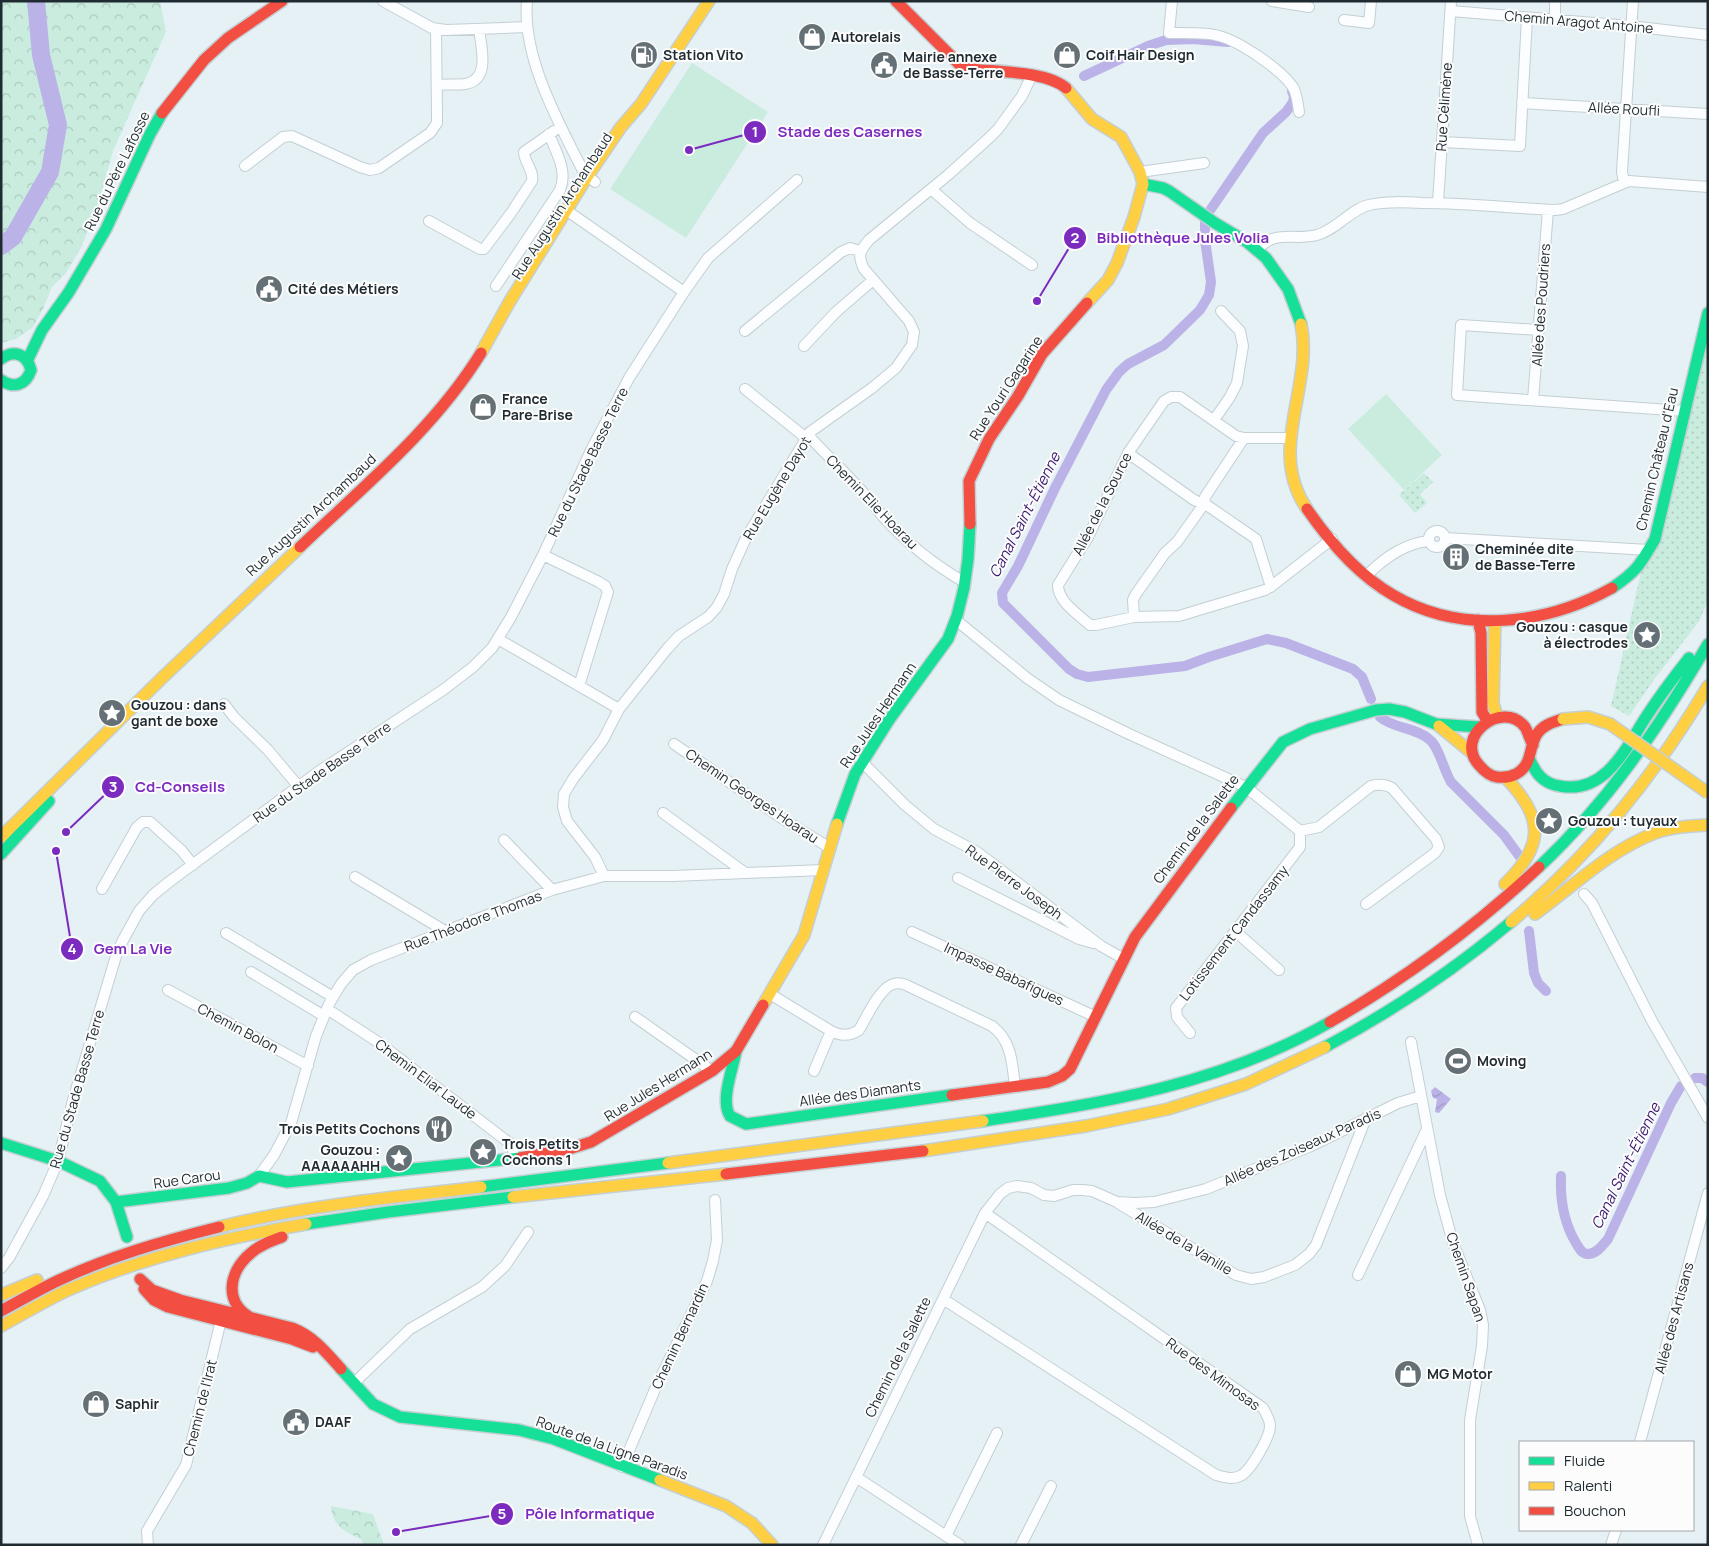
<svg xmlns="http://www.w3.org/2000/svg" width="1709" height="1546" font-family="Manrope,sans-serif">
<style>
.green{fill:url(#green-dots)}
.forest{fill:url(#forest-crowns)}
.pitch{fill:#c9ecde}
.water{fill:url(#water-waves)}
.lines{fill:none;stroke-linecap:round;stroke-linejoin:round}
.canal{stroke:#bbb2e7;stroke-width:10}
.river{stroke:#bbb2e7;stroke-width:18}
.street-casing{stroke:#c4cfd4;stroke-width:12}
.fast-casing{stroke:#c4cfd4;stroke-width:14}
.slow-casing{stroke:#c4cfd4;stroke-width:14}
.jam-casing{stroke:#c4cfd4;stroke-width:14}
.street{stroke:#fbfdfe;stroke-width:10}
.fast{stroke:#16e098;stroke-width:11}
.slow{stroke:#ffcf43;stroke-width:11}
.jam{stroke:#f24e42;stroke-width:11}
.slow-bridge-casing{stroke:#c4cfd4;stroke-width:14;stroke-linecap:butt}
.slow-bridge{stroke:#ffcf43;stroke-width:11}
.labels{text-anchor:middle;stroke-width:4;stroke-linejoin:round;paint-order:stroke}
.street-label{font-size:14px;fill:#1f2b31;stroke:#fcfcfc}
.poi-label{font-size:14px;font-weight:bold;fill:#1f2b31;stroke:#fcfcfc;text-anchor:start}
.water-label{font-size:15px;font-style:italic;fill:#38186d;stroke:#fcfcfc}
.leader{fill:none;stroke:#7b2cbf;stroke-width:2}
.callout-dot{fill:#7b2cbf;stroke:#fcfcfc;stroke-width:2}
.mark-label{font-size:15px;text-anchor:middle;font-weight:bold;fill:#fff}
.callout-label{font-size:15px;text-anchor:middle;font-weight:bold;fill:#7b2cbf;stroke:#fcfcfc;stroke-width:4;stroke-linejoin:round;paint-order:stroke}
</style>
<defs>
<pattern id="green-dots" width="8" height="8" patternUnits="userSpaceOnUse" patternTransform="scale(1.25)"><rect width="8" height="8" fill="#c9ecde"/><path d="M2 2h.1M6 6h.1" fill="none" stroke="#accbbf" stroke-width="1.8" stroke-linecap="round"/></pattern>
<pattern id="forest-crowns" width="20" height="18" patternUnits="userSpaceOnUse" patternTransform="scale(1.25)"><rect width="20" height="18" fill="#c9ecde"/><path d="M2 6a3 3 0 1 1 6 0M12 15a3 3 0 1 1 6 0" fill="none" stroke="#accbbf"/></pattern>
<pattern id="water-waves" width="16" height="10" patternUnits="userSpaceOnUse" patternTransform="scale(1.25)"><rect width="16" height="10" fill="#bbb2e7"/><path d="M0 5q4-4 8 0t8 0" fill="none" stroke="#a099c7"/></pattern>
</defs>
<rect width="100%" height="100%" fill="#e6f1f6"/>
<!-- green -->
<path class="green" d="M1708 337V599L1700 620 1653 681 1629 716 1611 706 1641 572Z
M1424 473 1433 482 1420 494 1427 503 1415 513 1399 495Z"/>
<!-- forest -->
<path class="forest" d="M1 1H160L166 32 113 151 97 207 82 246 66 273 52 287 43 309 33 327 16 339 1 343Z
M331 1506 373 1514 384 1545H364L361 1539C345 1532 332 1526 331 1506Z"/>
<!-- pitch -->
<path class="pitch" d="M692 63 768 112 686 238 610 189Z
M1386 394 1442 455 1404 490 1348 429Z"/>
<!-- water -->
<path class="water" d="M1435 1087 1451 1099 1439 1113 1435 1112 1437 1099 1433 1098 1431 1091Z"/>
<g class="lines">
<!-- canal -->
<path class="canal" d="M1084 76 1148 46 1166 40 1193 39 1228 42
M1211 209 1263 133 1286 112 1293 102 1294 97 1292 91
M1205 221V240L1211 282 1209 295 1200 310 1164 345 1128 364 1119 372 1106 390 1056 486 1018 566 1002 593 1003 603 1069 669 1077 674 1088 677 1185 666 1209 657 1267 639 1286 643 1353 669 1362 677 1371 699
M1380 717C1394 729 1416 727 1430 740 1439 747 1444 771 1451 782L1504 835 1520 857
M1529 931 1534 973 1538 983 1546 991
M1695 1078H1702L1708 1082
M1561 1176C1560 1199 1564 1223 1576 1243 1579 1248 1581 1253 1587 1254 1596 1255 1603 1245 1608 1239L1671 1103 1681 1086"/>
<!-- river -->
<path class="river" d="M1 246 13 237 50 172 58 125 41 55 36 1"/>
<!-- street casing -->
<g class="street-casing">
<path id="street" d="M383 1 432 28 446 30 527 27
M527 1C522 58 559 123 584 173L595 182
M1172 1 1169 33C1181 33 1208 32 1219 36 1239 41 1284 71 1294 89 1297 96 1298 104 1299 112
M1272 1 1309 7
M1555 1V20
M1451 11 1630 26 1708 35
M1344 20 1369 23 1371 1
M437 85C446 84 456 85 465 84 491 80 481 47 479 29
M1522 103 1708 114
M1442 142 1520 146 1527 18
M245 166 283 137 292 136 360 167 370 170 379 168 430 133 437 123V114L436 29
M1140 172 1204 163
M1624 182 1622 172 1633 1
M931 189 970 223 1032 265
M1438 203 1451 1
M513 210 532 181C534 170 524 162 524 152L554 131
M566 210 684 292
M429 221 480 249H484L511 213
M1257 250C1275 229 1293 241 1317 235 1336 230 1351 209 1369 205 1386 201 1405 202 1422 203 1467 203 1511 208 1555 210L1563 209 1629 181 1708 187
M496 286 560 190C568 171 556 152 549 134
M1539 330 1461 325 1457 395 1684 411
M745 331 841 252 850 248 860 251
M804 346 836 312 873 280
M745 389 806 438
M1533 400 1548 210
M1214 420 1230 397 1237 383 1243 346 1240 331 1221 311
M808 435C825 454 844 471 861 490 870 500 877 510 886 520 909 545 935 565 964 582
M1289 438H1244L1236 436 1180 397H1171L1164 401 1128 453 1088 537 1058 585C1058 602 1078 614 1090 625H1096L1134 617 1179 616 1265 590 1273 585 1332 539
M1128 453 1194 500 1208 506 1256 539 1271 587
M1429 539a8 8 0 1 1 16 0a8 8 0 1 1-16 0Z
M1445 538 1649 550
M543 555 599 582 605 586 608 592 579 686
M1366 576C1382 560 1405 543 1429 541
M1134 617 1133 600 1136 594 1165 553 1177 542 1204 504 1205 497 1244 438
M956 620 1027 678 1059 700 1129 734 1246 787 1300 831
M498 639 619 709
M224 704 234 717 268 750 299 787
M674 744 783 819 830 848
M861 761 905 805 934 829 977 852 1101 946 1124 959
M663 813 744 872
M504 840 552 890
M604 876 595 857 567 821 563 807 564 794 573 779 603 740 619 709 667 649 679 636 708 617 717 607 724 594 732 569 746 538 810 432 872 388 896 368 912 345 914 332 909 321 864 269C857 255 860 251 869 240L948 175 989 138 998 129 1022 96 1032 75
M355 877 445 931
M958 878 1079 939 1093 943
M102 889 137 827 143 822H150L182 851 193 865
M1584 894 1592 903 1652 1021 1708 1118
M1235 931 1279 970
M912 932 1096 1017
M226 933 333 997
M251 972 324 1016
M168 990 308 1066
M770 994 831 1031C840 1036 850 1036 859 1030 866 1018 879 990 891 985 896 982 901 983 906 985L992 1026C1012 1041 1012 1063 1015 1086
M327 1009 378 1042 512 1145 515 1159
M635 1017 712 1071
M1190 1033 1177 1017 1176 1008 1300 847V831L1319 827 1371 786C1378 784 1385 784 1392 788L1436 839 1439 847 1435 853 1366 904
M1411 1042 1440 1195 1453 1243 1480 1310 1483 1325 1482 1346 1470 1420V1516L1478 1545
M814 1071 831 1031
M259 1176 274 1155 291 1123 316 1036 329 1004 341 984 353 970 371 960 552 890 604 876H673L823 870
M1118 1203 1236 1275 1251 1279 1264 1277 1295 1265 1309 1254 1316 1245 1366 1118
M1 1268 9 1258 43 1196 58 1161 73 1100 116 956 122 942 139 911 153 895 169 882 318 772 443 690 473 667 492 648 511 617 543 555 592 448 629 378 684 292 708 258 797 180
M1358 1275 1427 1129
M943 1299 1216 1475C1224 1477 1232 1480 1240 1476 1250 1472 1270 1437 1270 1426 1270 1419 1266 1414 1263 1408L985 1213
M354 1383 410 1329 482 1287 505 1266 528 1232
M1640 1442 1708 1193
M622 1467 656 1387 707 1281 713 1261 717 1240 715 1200
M856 1477 960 1545
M946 1536 997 1433
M148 1545 147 1531 186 1465 222 1316
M823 1545 985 1213 1000 1194 1008 1188 1017 1186 1031 1188 1044 1195 1054 1196 1073 1190H1082L1092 1191 1117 1202 1135 1203 1154 1202 1206 1189 1311 1146 1398 1103 1421 1096
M1021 1545 1051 1486
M1611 1545 1616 1530"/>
</g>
<!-- fast casing -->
<g class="fast-casing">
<path id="fast" d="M1143 184 1163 188 1169 191 1215 223 1247 242 1266 258 1288 289 1301 324
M1 359C14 349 27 354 31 370 26 385 14 389 1 380
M28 359 42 330 69 292 106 229 150 134 162 113
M1612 588C1637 571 1640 565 1655 539L1708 313
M1530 760C1536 774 1544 784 1560 786 1605 795 1626 748 1646 717 1659 697 1674 677 1689 658
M1231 808 1283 742 1310 729 1376 710 1389 709 1405 712 1436 724 1479 727
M837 824 855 774 889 720 948 639 957 616 964 588 968 559 970 524
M1 854 49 801
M1539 867C1609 801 1659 727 1708 644
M1325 1047C1391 1012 1453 971 1511 922
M736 1051C733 1069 720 1100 730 1116L746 1124 952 1095
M983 1121C1105 1103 1222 1084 1330 1022
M1 1143 58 1161 100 1181 116 1202 127 1237
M481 1187 668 1163
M116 1202 229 1188 247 1183 259 1176 287 1182 520 1158
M306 1224 388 1212 513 1197
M341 1369 373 1404 400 1417 519 1430 554 1439 660 1480"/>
</g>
<!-- slow casing -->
<g class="slow-casing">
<path id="slow" d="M1066 88 1092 119 1121 137 1140 172 1143 184 1134 217 1117 263 1108 280 1087 303
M1301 324C1314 388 1266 449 1307 509
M481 353 510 301 587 177 621 127 641 104 709 1
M1495 621 1493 703 1497 717
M1439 726 1472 753
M1505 777C1544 817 1545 845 1505 884
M1 837 162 678 300 547
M1535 914C1574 886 1610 850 1655 833 1672 827 1690 826 1708 825
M1511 922C1593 852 1653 778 1708 686
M763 1005 804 935 837 824
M923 1151 1086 1126 1168 1109 1246 1084 1325 1047
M668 1163 983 1121
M513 1197 726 1174
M219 1227C304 1206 393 1197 481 1187
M1 1295 37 1280
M1 1326C23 1314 45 1301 68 1290 143 1257 225 1238 306 1224
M660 1480 726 1506 752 1523 772 1545"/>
</g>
<!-- jam casing -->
<g class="jam-casing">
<path id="jam" d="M896 1 961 66 970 69C997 72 1046 71 1066 88
M162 113 204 60 228 38 282 1
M1307 509C1329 541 1358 575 1393 595 1461 635 1545 625 1612 588
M970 524 969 481 989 439 1018 396 1042 354 1087 303
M300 547C364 486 434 429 481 353
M1478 620 1481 633 1482 712 1487 720
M1533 745C1530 740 1528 732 1525 727 1503 699 1453 736 1479 765 1484 771 1489 776 1497 777 1504 778 1510 777 1516 774 1533 765 1528 748 1537 734 1543 725 1553 722 1563 719
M1330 1022C1406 978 1475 927 1539 867
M952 1095 1048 1082 1062 1076 1070 1069 1135 937 1231 808
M520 1158 572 1148 591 1142 712 1071 736 1051 763 1005
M726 1174 923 1151
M140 1279 152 1290 180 1300 292 1328C313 1336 326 1352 341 1369
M144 1289 154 1300 168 1307 292 1339 313 1347
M1 1311C19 1301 37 1291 55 1282 107 1257 163 1241 219 1227
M253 1319C223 1304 228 1272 251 1253 260 1245 271 1241 282 1237"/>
</g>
<!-- street -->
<use href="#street" class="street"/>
<!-- fast -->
<use href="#fast" class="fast"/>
<!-- slow -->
<use href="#slow" class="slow"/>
<!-- jam -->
<use href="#jam" class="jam"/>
<!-- slow-bridge casing -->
<g class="slow-bridge-casing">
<path id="slow-bridge" d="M1563 719 1588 717 1610 724 1708 793"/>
</g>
<!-- slow-bridge -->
<use href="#slow-bridge" class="slow-bridge"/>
</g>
<!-- icons -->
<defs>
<g id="shop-disc" transform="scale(1.4375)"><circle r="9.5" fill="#657076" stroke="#fcfcfc"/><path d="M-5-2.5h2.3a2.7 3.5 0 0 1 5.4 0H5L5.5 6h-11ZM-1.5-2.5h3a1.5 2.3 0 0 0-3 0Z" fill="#fff"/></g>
<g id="fuel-disc" transform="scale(1.4375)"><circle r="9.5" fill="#657076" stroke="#fcfcfc"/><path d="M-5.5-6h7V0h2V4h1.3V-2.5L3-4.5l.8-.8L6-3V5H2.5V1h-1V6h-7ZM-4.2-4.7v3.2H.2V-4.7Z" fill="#fff"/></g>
<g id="civic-disc" transform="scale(1.4375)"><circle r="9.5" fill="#657076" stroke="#fcfcfc"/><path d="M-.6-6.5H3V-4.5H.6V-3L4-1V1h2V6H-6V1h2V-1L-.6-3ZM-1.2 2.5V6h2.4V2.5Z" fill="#fff"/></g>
<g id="building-disc" transform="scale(1.4375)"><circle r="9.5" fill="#657076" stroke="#fcfcfc"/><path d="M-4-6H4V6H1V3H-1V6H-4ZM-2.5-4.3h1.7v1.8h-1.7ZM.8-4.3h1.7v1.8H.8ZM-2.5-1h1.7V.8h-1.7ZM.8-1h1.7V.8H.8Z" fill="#fff"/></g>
<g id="sight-disc" transform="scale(1.4375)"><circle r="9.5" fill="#657076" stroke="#fcfcfc"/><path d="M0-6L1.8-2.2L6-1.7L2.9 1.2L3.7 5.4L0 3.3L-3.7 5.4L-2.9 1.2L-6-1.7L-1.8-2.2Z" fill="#fff"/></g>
<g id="stadium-disc" transform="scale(1.4375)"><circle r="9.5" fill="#657076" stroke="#fcfcfc"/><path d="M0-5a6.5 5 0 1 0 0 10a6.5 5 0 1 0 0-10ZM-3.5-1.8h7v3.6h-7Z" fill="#fff"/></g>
<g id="restaurant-disc" transform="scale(1.4375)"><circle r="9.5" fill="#657076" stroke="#fcfcfc"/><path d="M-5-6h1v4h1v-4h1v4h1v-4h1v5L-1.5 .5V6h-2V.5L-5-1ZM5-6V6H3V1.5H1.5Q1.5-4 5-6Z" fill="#fff"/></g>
</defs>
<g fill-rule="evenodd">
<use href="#shop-disc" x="812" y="37"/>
<use href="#fuel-disc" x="644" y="55"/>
<use href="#shop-disc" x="1067" y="55"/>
<use href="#civic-disc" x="884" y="65"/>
<use href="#civic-disc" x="269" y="289"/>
<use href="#shop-disc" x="483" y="407"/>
<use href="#building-disc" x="1456" y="557"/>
<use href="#sight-disc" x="1647" y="635"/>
<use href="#sight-disc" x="112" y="713"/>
<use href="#sight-disc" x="1549" y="821"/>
<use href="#stadium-disc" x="1458" y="1061"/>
<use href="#restaurant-disc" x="439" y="1129"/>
<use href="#sight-disc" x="483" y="1152"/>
<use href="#sight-disc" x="399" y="1158"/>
<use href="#shop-disc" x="1408" y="1374"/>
<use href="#shop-disc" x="96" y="1404"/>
<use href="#civic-disc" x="296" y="1422"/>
</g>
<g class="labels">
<!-- street labels -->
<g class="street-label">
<text transform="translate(1579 22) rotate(5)" y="5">Chemin Aragot Antoine</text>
<text transform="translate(1444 107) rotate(-86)" y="5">Rue Célimène</text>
<text transform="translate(1624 109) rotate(3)" y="5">Allée Roufli</text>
<text transform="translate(117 171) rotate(-64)" y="5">Rue du Père Lafosse</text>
<text transform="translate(562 206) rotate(-57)" y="5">Rue Augustin Archambaud</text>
<text transform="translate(1541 305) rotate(-86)" y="5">Allée des Poudriers</text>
<text transform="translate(1006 388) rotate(-57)" y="5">Rue Youri Gagarine</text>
<text transform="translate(1657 459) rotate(-77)" y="5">Chemin Château d'Eau</text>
<text transform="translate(588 462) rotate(-64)" y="5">Rue du Stade Basse Terre</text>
<text transform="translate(777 488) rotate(-59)" y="5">Rue Eugène Dayot</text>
<text transform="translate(872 502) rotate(46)" y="5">Chemin Elie Hoarau</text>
<text transform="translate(1102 504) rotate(-63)" y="5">Allée de la Source</text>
<text transform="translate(311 515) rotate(-43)" y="5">Rue Augustin Archambaud</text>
<text transform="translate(878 715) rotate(-56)" y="5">Rue Jules Hermann</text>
<text transform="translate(322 772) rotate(-35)" y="5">Rue du Stade Basse Terre</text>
<text transform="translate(752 796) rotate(34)" y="5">Chemin Georges Hoarau</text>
<text transform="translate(1196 829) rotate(-53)" y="5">Chemin de la Salette</text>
<text transform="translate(1014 882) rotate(36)" y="5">Rue Pierre Joseph</text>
<text transform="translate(473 921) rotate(-21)" y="5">Rue Théodore Thomas</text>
<text transform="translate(1234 933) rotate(-52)" y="5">Lotissement Candassamy</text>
<text transform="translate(1004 974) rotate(25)" y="5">Impasse Babafigues</text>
<text transform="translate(238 1028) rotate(28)" y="5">Chemin Bolon</text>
<text transform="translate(426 1079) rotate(37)" y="5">Chemin Eliar Laude</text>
<text transform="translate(658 1085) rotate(-32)" y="5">Rue Jules Hermann</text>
<text transform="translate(77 1089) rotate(-74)" y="5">Rue du Stade Basse Terre</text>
<text transform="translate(860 1093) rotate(-8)" y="5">Allée des Diamants</text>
<text transform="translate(1302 1147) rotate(-24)" y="5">Allée des Zoiseaux Paradis</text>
<text transform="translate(187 1179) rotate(-8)" y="5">Rue Carou</text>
<text transform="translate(1184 1243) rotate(31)" y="5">Allée de la Vanille</text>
<text transform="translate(1466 1277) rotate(71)" y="5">Chemin Sapan</text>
<text transform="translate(1674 1318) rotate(-75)" y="5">Allée des Artisans</text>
<text transform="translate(680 1336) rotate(-65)" y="5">Chemin Bernardin</text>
<text transform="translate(898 1357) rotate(-64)" y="5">Chemin de la Salette</text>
<text transform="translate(1213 1374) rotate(36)" y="5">Rue des Mimosas</text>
<text transform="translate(200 1408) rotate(-76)" y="5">Chemin de l'Irat</text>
<text transform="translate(612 1448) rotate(20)" y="5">Route de la Ligne Paradis</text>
</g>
<!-- poi labels -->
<g class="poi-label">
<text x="831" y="42">Autorelais</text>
<text x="663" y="60">Station Vito</text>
<text x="1086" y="60">Coif Hair Design</text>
<text x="903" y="62">Mairie annexe<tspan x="903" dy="16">de Basse-Terre</tspan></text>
<text x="288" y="294">Cité des Métiers</text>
<text x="502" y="404">France<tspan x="502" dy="16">Pare-Brise</tspan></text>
<text x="1475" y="554">Cheminée dite<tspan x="1475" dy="16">de Basse-Terre</tspan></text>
<text x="1628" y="632" text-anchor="end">Gouzou : casque<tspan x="1628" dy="16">à électrodes</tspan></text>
<text x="131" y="710">Gouzou : dans<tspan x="131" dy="16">gant de boxe</tspan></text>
<text x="1568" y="826">Gouzou : tuyaux</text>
<text x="1477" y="1066">Moving</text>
<text x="420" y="1134" text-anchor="end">Trois Petits Cochons</text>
<text x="502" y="1149">Trois Petits<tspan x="502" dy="16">Cochons 1</tspan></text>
<text x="380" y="1155" text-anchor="end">Gouzou :<tspan x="380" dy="16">AAAAAAHH</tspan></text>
<text x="1427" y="1379">MG Motor</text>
<text x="115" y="1409">Saphir</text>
<text x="315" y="1427">DAAF</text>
</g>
<!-- water labels -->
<g class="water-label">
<text transform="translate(1025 515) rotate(-63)" y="5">Canal Saint-Étienne</text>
<text transform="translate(1626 1166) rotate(-64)" y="5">Canal Saint-Étienne</text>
</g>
</g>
<!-- callouts -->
<path class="leader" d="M689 150L755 132M1037 301L1075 238M66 832L113 787M56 851L72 949M396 1532L502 1514"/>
<g class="callout-dot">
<circle cx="689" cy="150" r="5"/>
<circle cx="1037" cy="301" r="5"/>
<circle cx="66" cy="832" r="5"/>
<circle cx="56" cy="851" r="5"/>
<circle cx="396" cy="1532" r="5"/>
<circle cx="755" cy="132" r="12"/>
<circle cx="1075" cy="238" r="12"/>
<circle cx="113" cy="787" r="12"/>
<circle cx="72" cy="949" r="12"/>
<circle cx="502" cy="1514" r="12"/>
</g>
<g class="mark-label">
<text x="755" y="137">1</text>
<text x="1075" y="243">2</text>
<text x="113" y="792">3</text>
<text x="72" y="954">4</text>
<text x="502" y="1519">5</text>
</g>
<g class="callout-label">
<text x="850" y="137">Stade des Casernes</text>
<text x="1183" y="243">Bibliothèque Jules Volia</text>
<text x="180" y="792">Cd-Conseils</text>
<text x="133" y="954">Gem La Vie</text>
<text x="590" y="1519">Pôle Informatique</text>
</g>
<!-- border -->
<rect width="1709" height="1546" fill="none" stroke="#1f2b31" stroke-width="5"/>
<!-- legend -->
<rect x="1519" y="1441" width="175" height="90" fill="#fcfcfc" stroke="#a4a8ab"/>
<rect x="1529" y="1457" width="25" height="8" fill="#16e098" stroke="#a4a8ab"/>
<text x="1564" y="1466" font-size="15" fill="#1f2b31">Fluide</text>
<rect x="1529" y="1482" width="25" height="8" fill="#ffcf43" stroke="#a4a8ab"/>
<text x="1564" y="1491" font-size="15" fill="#1f2b31">Ralenti</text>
<rect x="1529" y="1507" width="25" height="8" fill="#f24e42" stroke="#a4a8ab"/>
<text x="1564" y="1516" font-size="15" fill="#1f2b31">Bouchon</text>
</svg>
